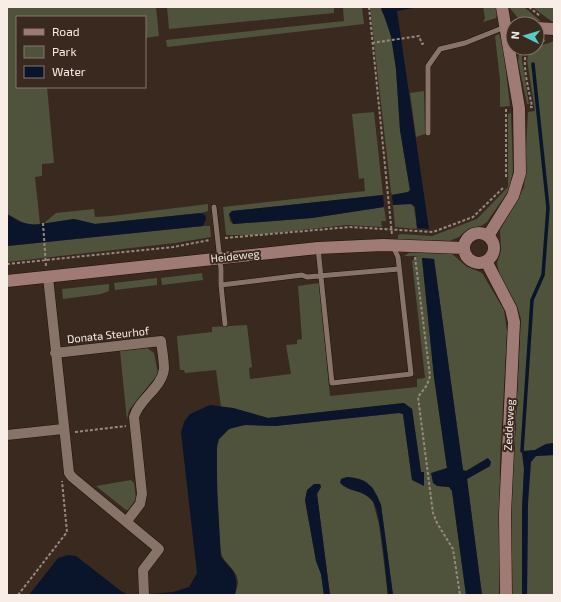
<svg xmlns="http://www.w3.org/2000/svg" width="561" height="602" font-family="'Exo 2',sans-serif">
<style>
.green{fill:#4f533c}
.water{fill:#0a152b}
.lines{fill:none;stroke-linecap:round;stroke-linejoin:round}
.stream{stroke:#0a152b;stroke-width:3.5}
.lane-casing{stroke:#201108;stroke-width:6}
.street-casing{stroke:#201108;stroke-width:11}
.secondary-casing{stroke:#201108;stroke-width:13}
.path{stroke:#978981;stroke-width:2;stroke-dasharray:3 2;stroke-linecap:butt}
.lane{stroke:#877368;stroke-width:5}
.street{stroke:#877368;stroke-width:10}
.secondary{stroke:#a07b75;stroke-width:12}
.labels{text-anchor:middle;stroke-width:4;stroke-linejoin:round;paint-order:stroke}
.street-label{font-size:11px;fill:#f9ede7;stroke:#3a291f}
</style>
<rect width="100%" height="100%" fill="#3a291f"/>
<!-- green -->
<path class="green" d="M7 7H156L159 36 145 38V17H17V87H47L54 163 42 164V176L35 177 40 224H26L7 214Z
M167 7H334V13L169 29Z
M343 7H362L364 24 167 47 166 40 344 21Z
M370 7H381V10L388 23 391 36 396 69 400 130 410 190 408 192 392 195 391 192Z
M483 7H496L497 15 496 18 483 22 485 18Z
M509 7H524L543 23 518 18Z
M532 7H554V23Z
M499 34 503 45 510 106 500 107V80L495 36Z
M554 41V443L546 444 535 450 522 452 524 469 522 510V595H511V513L521 319 517 306 499 273 497 263 501 251 500 230 524 187 528 112 535 111 527 60C531 44 541 47 554 41Z
M520 48H526L522 55V60L529 104H527L518 61Z
M424 91 425 134 416 137 410 93Z
M374 112 383 195 232 211 229 214 230 221 233 224 312 218 384 207 386 221H381L382 227 347 225 255 235H226L223 207 365 191 364 178 359 179 352 114Z
M511 113 513 171 511 182 509 190 487 222 481 226 467 230 459 237 449 241 398 240V235L401 234 432 236 477 219 508 187V114Z
M409 203 414 207 417 228 416 229 395 227 393 205Z
M208 204V211L201 213 95 224 74 219 43 224 56 213 94 209 95 217 111 216Z
M203 226H210L211 237 175 243 7 262V246Z
M410 252 451 253 466 266 482 273 504 310 507 332 500 460 499 595H482L467 479 490 466 488 458 466 471 463 470 434 259 422 258 434 377 447 468 431 474 440 486 449 487 452 491 466 595H393L381 505 372 487 346 488 364 493 373 502 379 524 388 595H330L317 494 321 487 320 484 305 500 316 561 321 574 324 595H235C236 591 238 586 238 582 237 567 222 565 220 548L216 453 219 439 229 429 236 426 245 425 275 426 399 413 403 414 412 480 424 472H421L412 409 404 403 268 418 233 408 221 407 216 370 185 373 184 370H180L177 336 212 332V327L247 325 252 367 249 368 250 379 291 374 286 345 297 344V340L302 339 298 286 319 283 330 396 417 387V379L425 378 412 261 417 256H404Z
M202 273 203 280 162 285 161 278Z
M157 278V285L115 290 114 283Z
M109 284V291L101 294 63 299 62 289Z
M147 348 154 353 158 374 129 410 127 420 120 351Z
M554 455V595H527L528 461 536 456Z
M131 480 134 483 136 499 128 510H126L96 486Z"/>
<!-- water -->
<path class="water" d="M381 7H419L397 11 429 229 417 228 415 207 412 204 393 205 392 195 408 192 410 190 400 130 396 69 391 36Z
M383 195 384 207 312 218 233 224 229 214 232 211Z
M201 213 205 215 206 219 203 226 7 246V214L20 222 34 225 74 219 95 224Z
M422 258 434 259 463 470 466 471 488 458 491 462 490 466 467 479 482 595H466L452 491 449 487 437 486 433 483 431 473 447 468 434 377Z
M404 403 412 409 421 472H424V486L412 480 403 414 399 413 275 426 245 425 229 429 219 439 217 445V491L221 557C234 572 239 574 235 595H139L173 592 189 587 197 573 181 433 184 422 190 414 210 405 233 408 268 418Z
M554 443V455L536 456 531 462 528 504 527 595H522V510L524 469 522 451 535 450 546 444Z
M347 477C368 478 374 487 381 505L393 595H388C386 578 381 510 372 500 363 490 349 492 340 483L341 479Z
M314 484H320L321 487 317 494 330 595H324L321 574 316 561 305 500 307 490Z
M68 555 76 556 121 591 128 595H29L58 558Z"/>
<g class="lines">
<!-- stream -->
<path class="stream" d="M522 451 532 300 543 275 548 208 533 64"/>
<!-- lane casing -->
<g class="lane-casing">
<path id="lane" d="M428 133V66L440 49 465 43 505 27
M214 207 221 269V285L225 324
M318 248 332 383 411 374 398 257 393 246
M221 285 302 275 307 277 399 269"/>
</g>
<!-- street casing -->
<g class="street-casing">
<path id="street" d="M48 277 69 473 72 477 159 549 143 570 144 595
M55 353 161 341C162 350 164 360 164 369 162 388 139 399 134 417L142 494 140 504 127 521
M7 435 63 429"/>
</g>
<!-- secondary casing -->
<g class="secondary-casing">
<path id="secondary" d="M537 28 554 29
M464 248a15 15 0 1 1 30 0a15 15 0 1 1-30 0Z
M488 236 513 196 520 173 519 108 502 7
M486 261 511 309 514 322 505 514 506 595
M7 281 318 248 383 245 464 248"/>
</g>
<!-- path -->
<path class="path" d="M369 7 392 235
M529 7 540 16
M372 43 419 36 422 44 424 43
M537 43 545 40
M529 48C519 58 530 93 532 107H530
M506 177V109H508
M43 223 46 266
M225 238 350 227 433 232 473 217 503 188
M415 257 430 376 427 385 418 397 433 513 437 523 453 549 460 595
M7 264 173 247 210 240
M75 432 126 426
M18 595 67 532 62 481"/>
<!-- lane -->
<use href="#lane" class="lane"/>
<!-- street -->
<use href="#street" class="street"/>
<!-- secondary -->
<use href="#secondary" class="secondary"/>
</g>
<g class="labels">
<!-- street labels -->
<g class="street-label">
<text transform="translate(235 256) rotate(-6)" y="4">Heideweg</text>
<text transform="translate(108 335) rotate(-6)" y="4">Donata Steurhof</text>
<text transform="translate(509 425) rotate(-87)" y="4">Zeddeweg</text>
</g>
</g>
<!-- border -->
<rect width="561" height="602" fill="none" stroke="#f9ede7" stroke-width="16"/>
<!-- legend -->
<rect x="16" y="16" width="130" height="72" fill="#3a291f" stroke="#86776f"/>
<rect x="24" y="29" width="20" height="6" fill="#a07b75" stroke="#86776f"/>
<text x="52" y="36" font-size="12" fill="#f9ede7">Road</text>
<rect x="24" y="46" width="20" height="12" fill="#4f533c" stroke="#86776f"/>
<text x="52" y="56" font-size="12" fill="#f9ede7">Park</text>
<rect x="24" y="66" width="20" height="12" fill="#0a152b" stroke="#86776f"/>
<text x="52" y="76" font-size="12" fill="#f9ede7">Water</text>
<!-- north arrow -->
<g transform="translate(525 36) rotate(275)"><circle r="19" fill="#3a291f" stroke="#86776f"/>
<path d="M0-3L7 15L0 10L-7 15Z" fill="#54cdc7"/>
<text y="-6" font-size="11" font-weight="bold" text-anchor="middle" fill="#f9ede7">N</text>
</g>
</svg>
